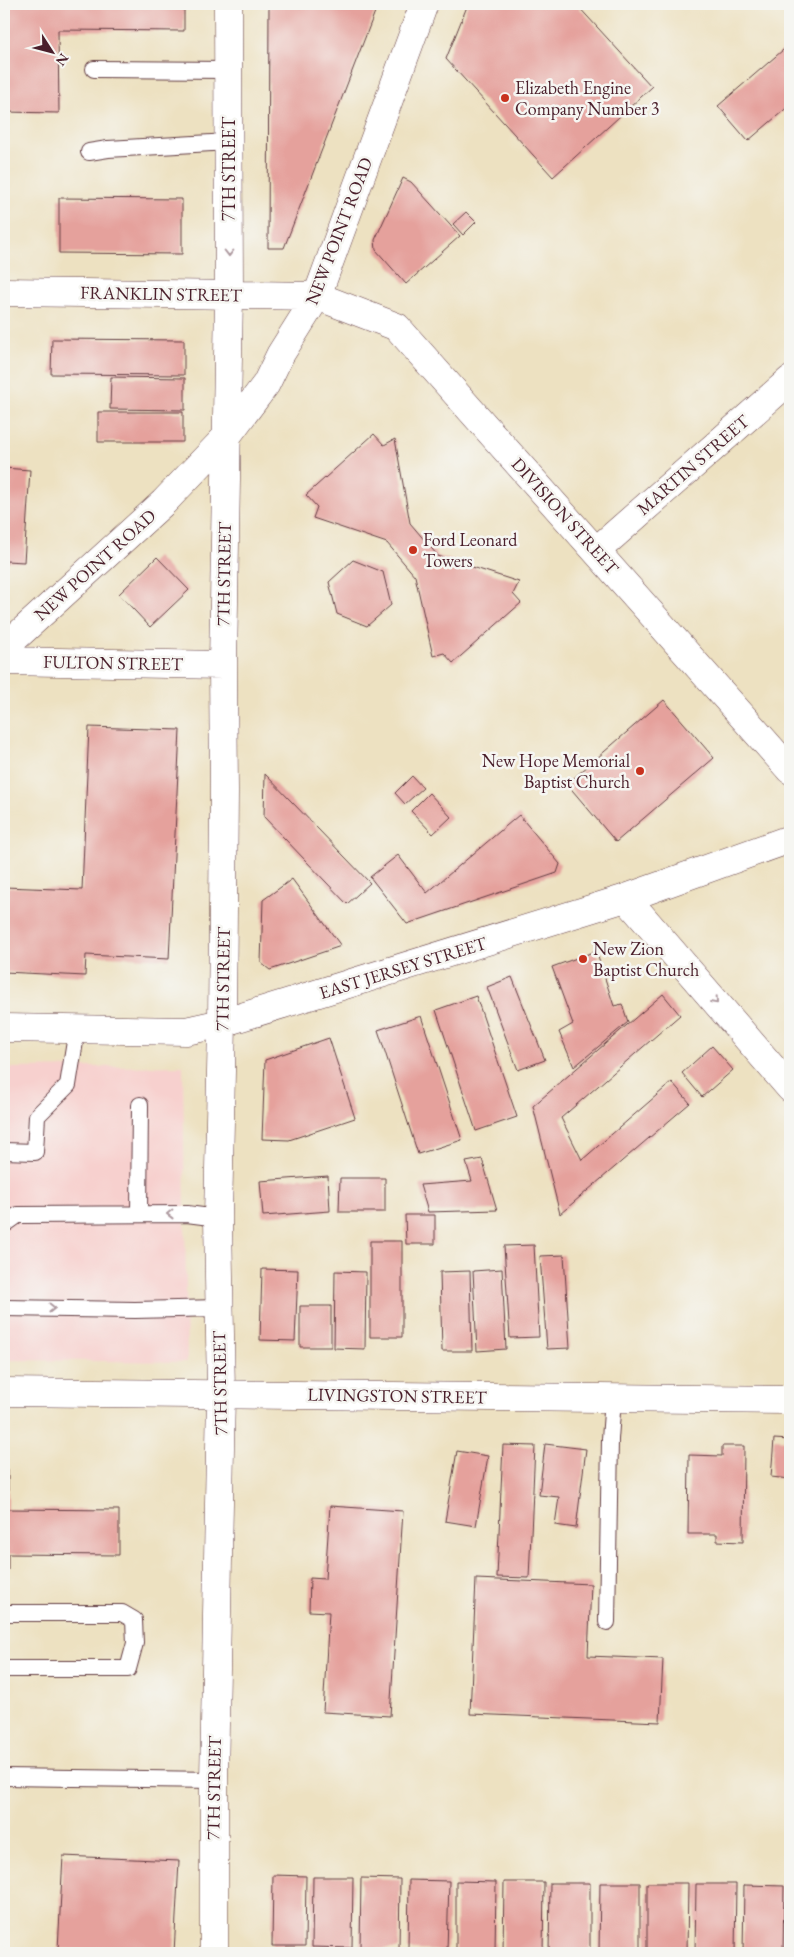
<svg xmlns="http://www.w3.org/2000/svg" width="794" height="1957" font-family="'EB Garamond',serif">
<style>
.built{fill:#f7d0ce}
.building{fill:#e5a19c}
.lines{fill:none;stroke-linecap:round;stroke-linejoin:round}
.service-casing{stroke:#623c42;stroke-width:18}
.minor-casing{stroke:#623c42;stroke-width:29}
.tertiary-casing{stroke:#623c42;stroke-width:29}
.service{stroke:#fff;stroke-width:16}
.minor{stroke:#fff;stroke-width:28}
.tertiary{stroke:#fff;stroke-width:28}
.oneway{stroke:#ae9aa0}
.poi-dot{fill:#c8321e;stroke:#f6f6f2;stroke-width:2}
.labels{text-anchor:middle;stroke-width:5;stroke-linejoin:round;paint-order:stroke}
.poi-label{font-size:18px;fill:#4a1f2b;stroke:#f6f6f2;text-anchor:start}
.street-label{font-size:18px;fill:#4a1f2b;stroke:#f6f6f2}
</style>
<rect width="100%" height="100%" fill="#f6f6f2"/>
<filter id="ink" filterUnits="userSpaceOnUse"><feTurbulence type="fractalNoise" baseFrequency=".02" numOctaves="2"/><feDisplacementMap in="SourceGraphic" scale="10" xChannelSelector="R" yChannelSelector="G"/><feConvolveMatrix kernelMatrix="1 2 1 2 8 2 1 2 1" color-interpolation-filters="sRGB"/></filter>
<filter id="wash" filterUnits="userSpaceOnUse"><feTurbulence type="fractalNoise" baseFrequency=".0096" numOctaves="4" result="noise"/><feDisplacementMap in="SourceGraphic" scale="20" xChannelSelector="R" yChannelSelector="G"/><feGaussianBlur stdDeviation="1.12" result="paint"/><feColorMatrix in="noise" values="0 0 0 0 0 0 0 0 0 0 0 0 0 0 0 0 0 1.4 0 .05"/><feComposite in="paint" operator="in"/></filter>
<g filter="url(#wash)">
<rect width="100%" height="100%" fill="#ede1c1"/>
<!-- built -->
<path class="built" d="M183 1066 187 1362 4 1360V1068Z"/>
<g id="blocks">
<!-- building -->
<path class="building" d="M4 4H184V31L58 30 59 113 4 112Z
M269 4H378L284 248H268Z
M468 4H576L652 87 553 177 446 59Z
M790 44V105L748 141 718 106Z
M403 178 411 182 460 236 406 284 376 250 375 240Z
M59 198 182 199V254L59 253Z
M466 212 476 222 463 235 453 224Z
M52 339 184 340V375L51 374Z
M111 377 185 378V410L110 409Z
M98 412H183V442H98Z
M374 434 384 445 395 439 410 523 438 556 519 582 513 594 521 603 453 663 444 653 433 656 415 576 387 543 313 518 317 507 306 495Z
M4 468 30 470 24 562 6 561 5 571H4Z
M157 557 189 590 150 627 119 594Z
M353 560 383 572 391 605 367 626 337 614 329 582Z
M664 700 714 758 616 842 567 784Z
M89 727 180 730 169 959 86 955 85 976 4 972V887L82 890Z
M265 774 370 883 347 904 264 817Z
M412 776 423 788 405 804 395 793Z
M429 793 451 817 433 834 411 811Z
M519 815 560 864 557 873 407 924 370 877 398 855 427 893Z
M292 879 341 946 270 970 261 963 263 900Z
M596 951 614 1006 622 1004 628 1022 574 1067 559 1032 573 1024 552 967Z
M512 977 545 1060 518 1070 487 987Z
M663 994 680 1015 561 1118 582 1160 672 1082 690 1103 560 1214 533 1106Z
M476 996 517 1117 476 1131 436 1010Z
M421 1016 462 1140 418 1154 378 1030Z
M329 1038 355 1118 289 1140 262 1139 265 1060Z
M712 1046 733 1070 702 1097 682 1073Z
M482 1159 497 1210 428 1212 420 1185 472 1181 466 1162Z
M328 1176 330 1211 263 1216 260 1181Z
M340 1178H385V1212H339Z
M405 1215H435V1244H406Z
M370 1241H402V1337H370Z
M534 1245 539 1337 510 1338 504 1246Z
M564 1255 570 1348 547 1349 540 1256Z
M262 1269 298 1270 295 1341 260 1340Z
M502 1269 506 1349 477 1351 473 1271Z
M335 1271 366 1272 365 1349 334 1348Z
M470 1271 472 1351H442L440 1272Z
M300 1306H331V1347H300Z
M774 1439 790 1440V1479L771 1477Z
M545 1444 586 1449 576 1528 555 1525 559 1497 539 1495Z
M503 1445 535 1446 529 1578 497 1577Z
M722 1446H744L743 1542 717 1541V1534H688L689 1455 722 1456Z
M457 1451 488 1456 476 1526 445 1521Z
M4 1469H8V1509L119 1510V1555L8 1554V1570H4Z
M330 1506 403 1511 390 1716 323 1712 329 1612 309 1611 310 1578 325 1579Z
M476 1579 591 1584 588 1656 663 1659 660 1722 470 1714Z
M63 1856 179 1861 174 1953 58 1949Z
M273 1875 306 1876 305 1946H272Z
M313 1877H353L352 1948 312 1947Z
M361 1878 400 1879 399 1949H360Z
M409 1880 449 1881 447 1951 408 1950Z
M456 1881 496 1882 495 1952H456Z
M504 1882H544L543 1953H503Z
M550 1883H590V1953H549Z
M600 1883H640V1953H599Z
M647 1883H688L687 1953H647Z
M696 1884H736L735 1953H695Z
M744 1885 784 1886 783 1953H743Z"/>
</g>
</g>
<g filter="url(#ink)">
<use href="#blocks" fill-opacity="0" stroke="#623c42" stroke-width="1"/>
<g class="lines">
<!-- service casing -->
<g class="service-casing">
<path id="service" d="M94 69 229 70
M89 152 108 149 229 142
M4 1151 35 1152 37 1116 68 1085 77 1029
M139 1214 140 1105
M4 1225 18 1215 187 1214 218 1218
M4 1308 135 1310 219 1308
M4 1613H122L134 1620 135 1643 128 1669H4
M607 1622 610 1439 613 1399
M4 1777 214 1780"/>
</g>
<!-- minor casing -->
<g class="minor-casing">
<path id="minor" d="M4 292 317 296 397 327 790 770
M596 551 790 380
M4 648 164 502 227 436 266 384 280 355 317 296 424 4
M4 661 223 665
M626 898 790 1088
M4 1392 790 1400
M214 1953V1780L221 1393 218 1218 222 1023 224 792 223 665 229 294 228 4"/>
</g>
<!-- tertiary casing -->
<g class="tertiary-casing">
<path id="tertiary" d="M4 1028 186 1031 222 1023 626 898 790 839"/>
</g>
<!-- service -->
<use href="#service" class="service"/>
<!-- minor -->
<use href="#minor" class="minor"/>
<!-- tertiary -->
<use href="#tertiary" class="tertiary"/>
</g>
<!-- one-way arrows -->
<defs><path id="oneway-chevron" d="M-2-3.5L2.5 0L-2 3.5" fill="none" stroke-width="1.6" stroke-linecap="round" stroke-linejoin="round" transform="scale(1.25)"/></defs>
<g class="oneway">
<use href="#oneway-chevron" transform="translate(229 253) rotate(90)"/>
<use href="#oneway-chevron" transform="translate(715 1001) rotate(49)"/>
<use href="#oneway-chevron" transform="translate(170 1214) rotate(179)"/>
<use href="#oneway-chevron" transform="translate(52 1308) rotate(1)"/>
</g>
</g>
<!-- markers -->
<g class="poi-dot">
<circle cx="505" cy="98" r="5"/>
<circle cx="413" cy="550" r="5"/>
<circle cx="640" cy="771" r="5"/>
<circle cx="583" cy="959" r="5"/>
</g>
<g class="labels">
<!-- poi labels -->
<g class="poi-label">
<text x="515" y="94">Elizabeth Engine<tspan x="515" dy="21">Company Number 3</tspan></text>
<text x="423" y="546">Ford Leonard<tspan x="423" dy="21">Towers</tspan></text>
<text x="630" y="767" text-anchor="end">New Hope Memorial<tspan x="630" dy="21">Baptist Church</tspan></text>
<text x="593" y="955">New Zion<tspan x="593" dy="21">Baptist Church</tspan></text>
</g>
<!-- street labels -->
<g class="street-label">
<text transform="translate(229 169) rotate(-90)" y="6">7TH STREET</text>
<text transform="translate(339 231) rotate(-69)" y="6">NEW POINT ROAD</text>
<text transform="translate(161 294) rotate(1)" y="6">FRANKLIN STREET</text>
<text transform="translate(693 465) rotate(-41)" y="6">MARTIN STREET</text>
<text transform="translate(565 516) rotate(48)" y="6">DIVISION STREET</text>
<text transform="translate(95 565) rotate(-42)" y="6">NEW POINT ROAD</text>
<text transform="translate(224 574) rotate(-89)" y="6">7TH STREET</text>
<text transform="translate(113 663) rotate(1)" y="6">FULTON STREET</text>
<text transform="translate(403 968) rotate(-17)" y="6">EAST JERSEY STREET</text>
<text transform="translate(223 979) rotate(-89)" y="6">7TH STREET</text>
<text transform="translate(220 1383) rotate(-91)" y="6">7TH STREET</text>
<text transform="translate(397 1396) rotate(1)" y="6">LIVINGSTON STREET</text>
<text transform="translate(214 1788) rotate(-89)" y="6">7TH STREET</text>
</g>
</g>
<!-- margin -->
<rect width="794" height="1957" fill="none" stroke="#f6f6f2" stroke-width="20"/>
<!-- north arrow -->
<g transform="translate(52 52) rotate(126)" stroke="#f6f6f2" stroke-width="4" paint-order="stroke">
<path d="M0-4L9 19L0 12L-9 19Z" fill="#4a1f2b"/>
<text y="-8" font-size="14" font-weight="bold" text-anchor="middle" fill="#4a1f2b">N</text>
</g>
</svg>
